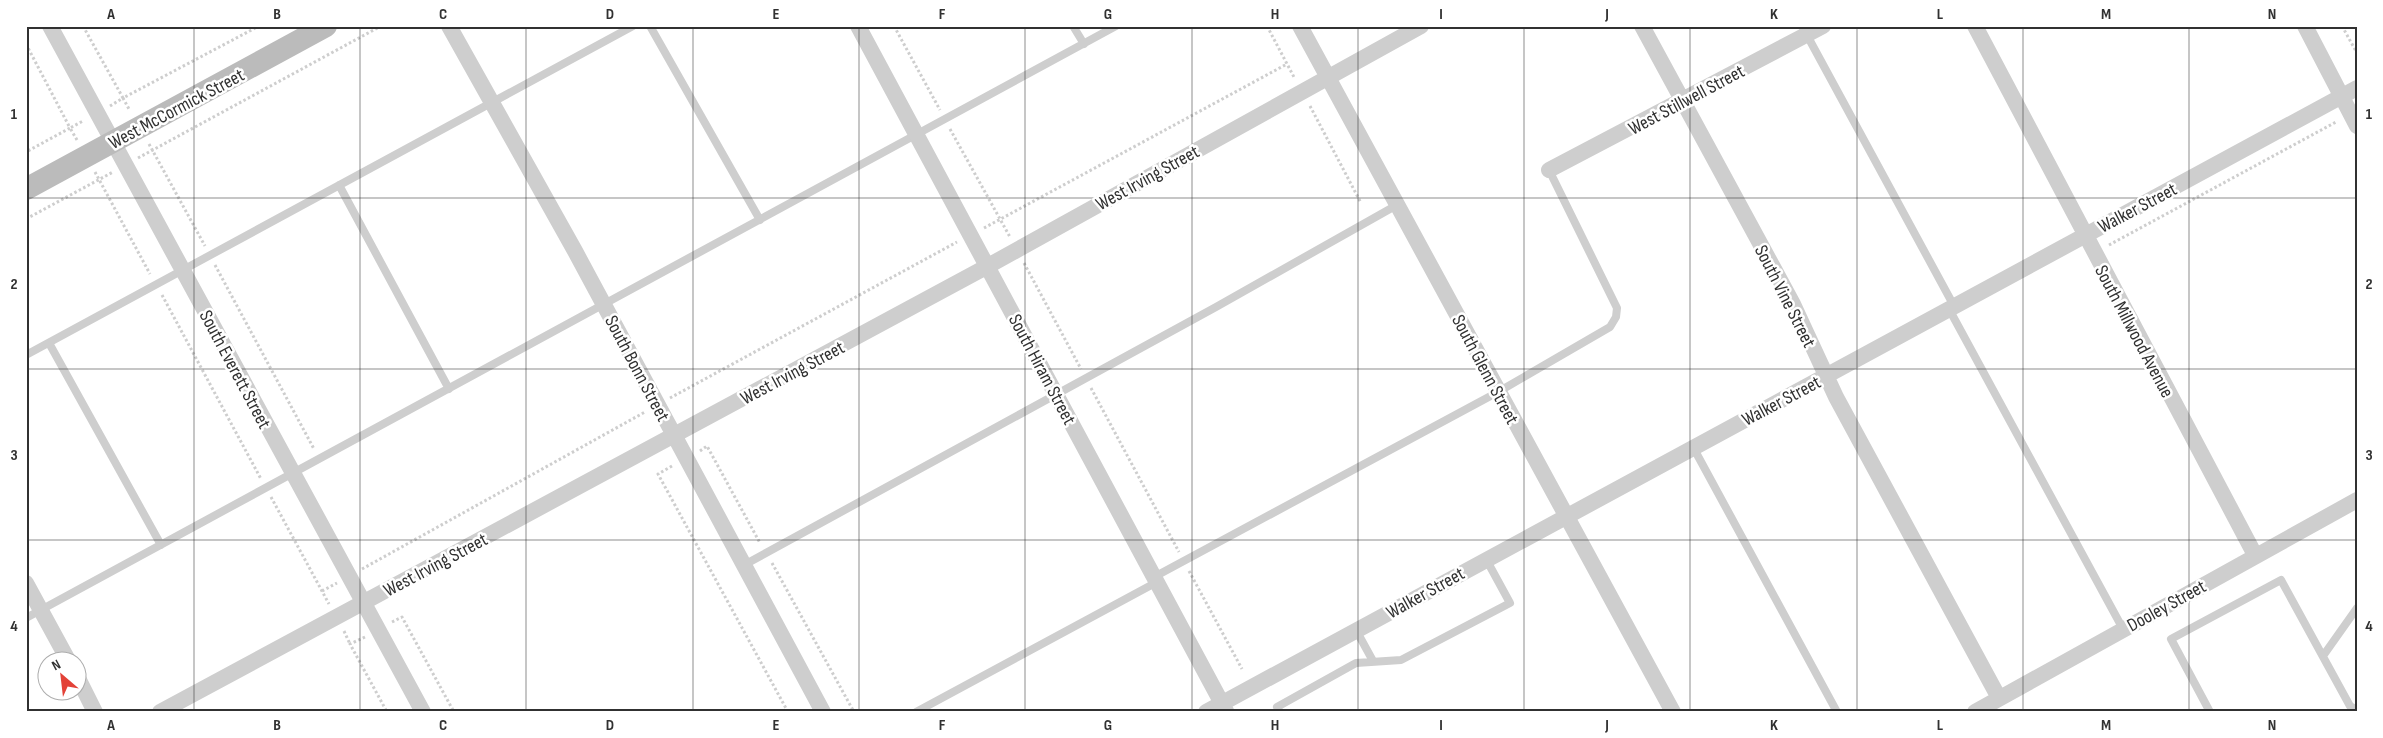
<svg xmlns="http://www.w3.org/2000/svg" width="2383" height="738" font-family="'Sofia Sans Condensed',sans-serif">
<style>
.lines{fill:none;stroke-linecap:round;stroke-linejoin:round}
.path{stroke:#cecece;stroke-width:3;stroke-dasharray:2.5 2.5;stroke-linecap:butt}
.lane{stroke:#cecece;stroke-width:8}
.street{stroke:#cecece;stroke-width:16}
.secondary{stroke:#bbb;stroke-width:22}
.grid{fill:none;stroke:#313131;stroke-width:1;stroke-opacity:0.55}
.labels{text-anchor:middle;stroke-width:5;stroke-linejoin:round;paint-order:stroke}
.street-label{font-size:19px;fill:#313131;stroke:#fff}
.neatline{fill:none;stroke:#313131;stroke-width:2}
.grid-label{font-size:16px;text-anchor:middle;font-weight:bold;fill:#313131}
</style>
<rect width="100%" height="100%" fill="#fff"/>
<g class="lines">
<!-- path -->
<path class="path" d="M83 26 123 98 259 26
M894 26 940 110
M1267 26 1295 79
M2342 26 2357 53
M26 44 70 128 26 152
M110 106 123 98 130 111
M1310 106 1361 203
M950 129 1010 237
M77 140 70 128 83 121
M149 144 205 246
M138 158 381 26
M95 172 150 274
M26 219 113 172
M984 228 1287 64
M2109 245 2336 122
M1024 263 1081 369
M215 265 314 449
M162 295 261 479
M1091 388 1179 552
M670 398 957 242
M700 451 707 446 760 543
M672 466 658 474 788 712
M271 497 329 604
M772 563 854 712
M362 569 645 412
M1189 571 1242 669
M322 591 337 583
M392 622 402 617 454 712
M344 631 350 644
M365 637 350 644 387 712"/>
<!-- lane -->
<path class="lane" d="M650 26 760 220
M1073 26 1084 44
M1802 26 1954 306
M339 185 449 389
M1949 309 2123 629
M49 343 161 545
M26 355 633 26
M1693 447 1837 712
M744 565 1216 307 1397 205
M1154 577 1498 392 1610 327 1616 317 1617 308 1549 170
M26 618 1116 26
M1356 630 1373 661
M2323 656 2357 608
M916 712 1157 582
M1280 712 1277 707 1356 663 1401 660 1510 603 1486 559
M2210 712 2171 639 2281 580 2350 706 2357 710"/>
<!-- street -->
<path class="street" d="M50 26 423 712
M449 26 575 251 823 712
M858 26 1226 711
M1300 26 1673 712
M1642 26 1793 304 1836 397 1999 698
M1975 26 2255 555
M2305 26 2357 126
M1549 170 1823 26
M26 583 68 660
M78 678 95 712
M160 712 988 266 1421 26
M1206 712 2357 88
M1975 712 2357 500"/>
<!-- secondary -->
<path class="secondary" d="M26 189 326 26"/>
</g>
<!-- grid -->
<path class="grid" d="M194 26V712M360 26V712M526 26V712M693 26V712M859 26V712M1025 26V712M1192 26V712M1358 26V712M1524 26V712M1690 26V712M1857 26V712M2023 26V712M2189 26V712M26 198H2357M26 369H2357M26 540H2357"/>
<g class="labels">
<!-- street labels -->
<g class="street-label">
<text transform="translate(1686 99) rotate(-28)" y="7">West Stillwell Street</text>
<text transform="translate(176 108) rotate(-28)" y="7">West McCormick Street</text>
<text transform="translate(1147 177) rotate(-29)" y="7">West Irving Street</text>
<text transform="translate(2137 207) rotate(-28)" y="7">Walker Street</text>
<text transform="translate(1786 296) rotate(63)" y="7">South Vine Street</text>
<text transform="translate(2135 331) rotate(62)" y="7">South Millwood Avenue</text>
<text transform="translate(638 368) rotate(62)" y="7">South Bonn Street</text>
<text transform="translate(236 369) rotate(62)" y="7">South Everett Street</text>
<text transform="translate(1043 369) rotate(62)" y="7">South Hiram Street</text>
<text transform="translate(1486 369) rotate(62)" y="7">South Glenn Street</text>
<text transform="translate(792 372) rotate(-28)" y="7">West Irving Street</text>
<text transform="translate(1781 400) rotate(-28)" y="7">Walker Street</text>
<text transform="translate(435 564) rotate(-28)" y="7">West Irving Street</text>
<text transform="translate(1425 592) rotate(-29)" y="7">Walker Street</text>
<text transform="translate(2166 605) rotate(-29)" y="7">Dooley Street</text>
</g>
</g>
<!-- border -->
<rect width="2383" height="738" fill="none" stroke="#ffffff" stroke-width="55"/>
<!-- north arrow -->
<g transform="translate(62 676) rotate(332)"><circle r="24" fill="#ffffff" stroke="#adadad"/>
<path d="M0-4L9 19L0 12L-9 19Z" fill="#e34238"/>
<text y="-8" font-size="14" font-weight="bold" text-anchor="middle" fill="#313131">N</text>
</g>
<rect x="28" y="28" width="2328" height="682" class="neatline"/>
<g class="grid-label">
<text x="111" y="19">A</text>
<text x="277" y="19">B</text>
<text x="443" y="19">C</text>
<text x="610" y="19">D</text>
<text x="776" y="19">E</text>
<text x="942" y="19">F</text>
<text x="1108" y="19">G</text>
<text x="1275" y="19">H</text>
<text x="1441" y="19">I</text>
<text x="1607" y="19">J</text>
<text x="1774" y="19">K</text>
<text x="1940" y="19">L</text>
<text x="2106" y="19">M</text>
<text x="2272" y="19">N</text>
<text x="14" y="119">1</text>
<text x="2369" y="119">1</text>
<text x="14" y="289">2</text>
<text x="2369" y="289">2</text>
<text x="14" y="460">3</text>
<text x="2369" y="460">3</text>
<text x="14" y="631">4</text>
<text x="2369" y="631">4</text>
<text x="111" y="730">A</text>
<text x="277" y="730">B</text>
<text x="443" y="730">C</text>
<text x="610" y="730">D</text>
<text x="776" y="730">E</text>
<text x="942" y="730">F</text>
<text x="1108" y="730">G</text>
<text x="1275" y="730">H</text>
<text x="1441" y="730">I</text>
<text x="1607" y="730">J</text>
<text x="1774" y="730">K</text>
<text x="1940" y="730">L</text>
<text x="2106" y="730">M</text>
<text x="2272" y="730">N</text>
</g>
</svg>
